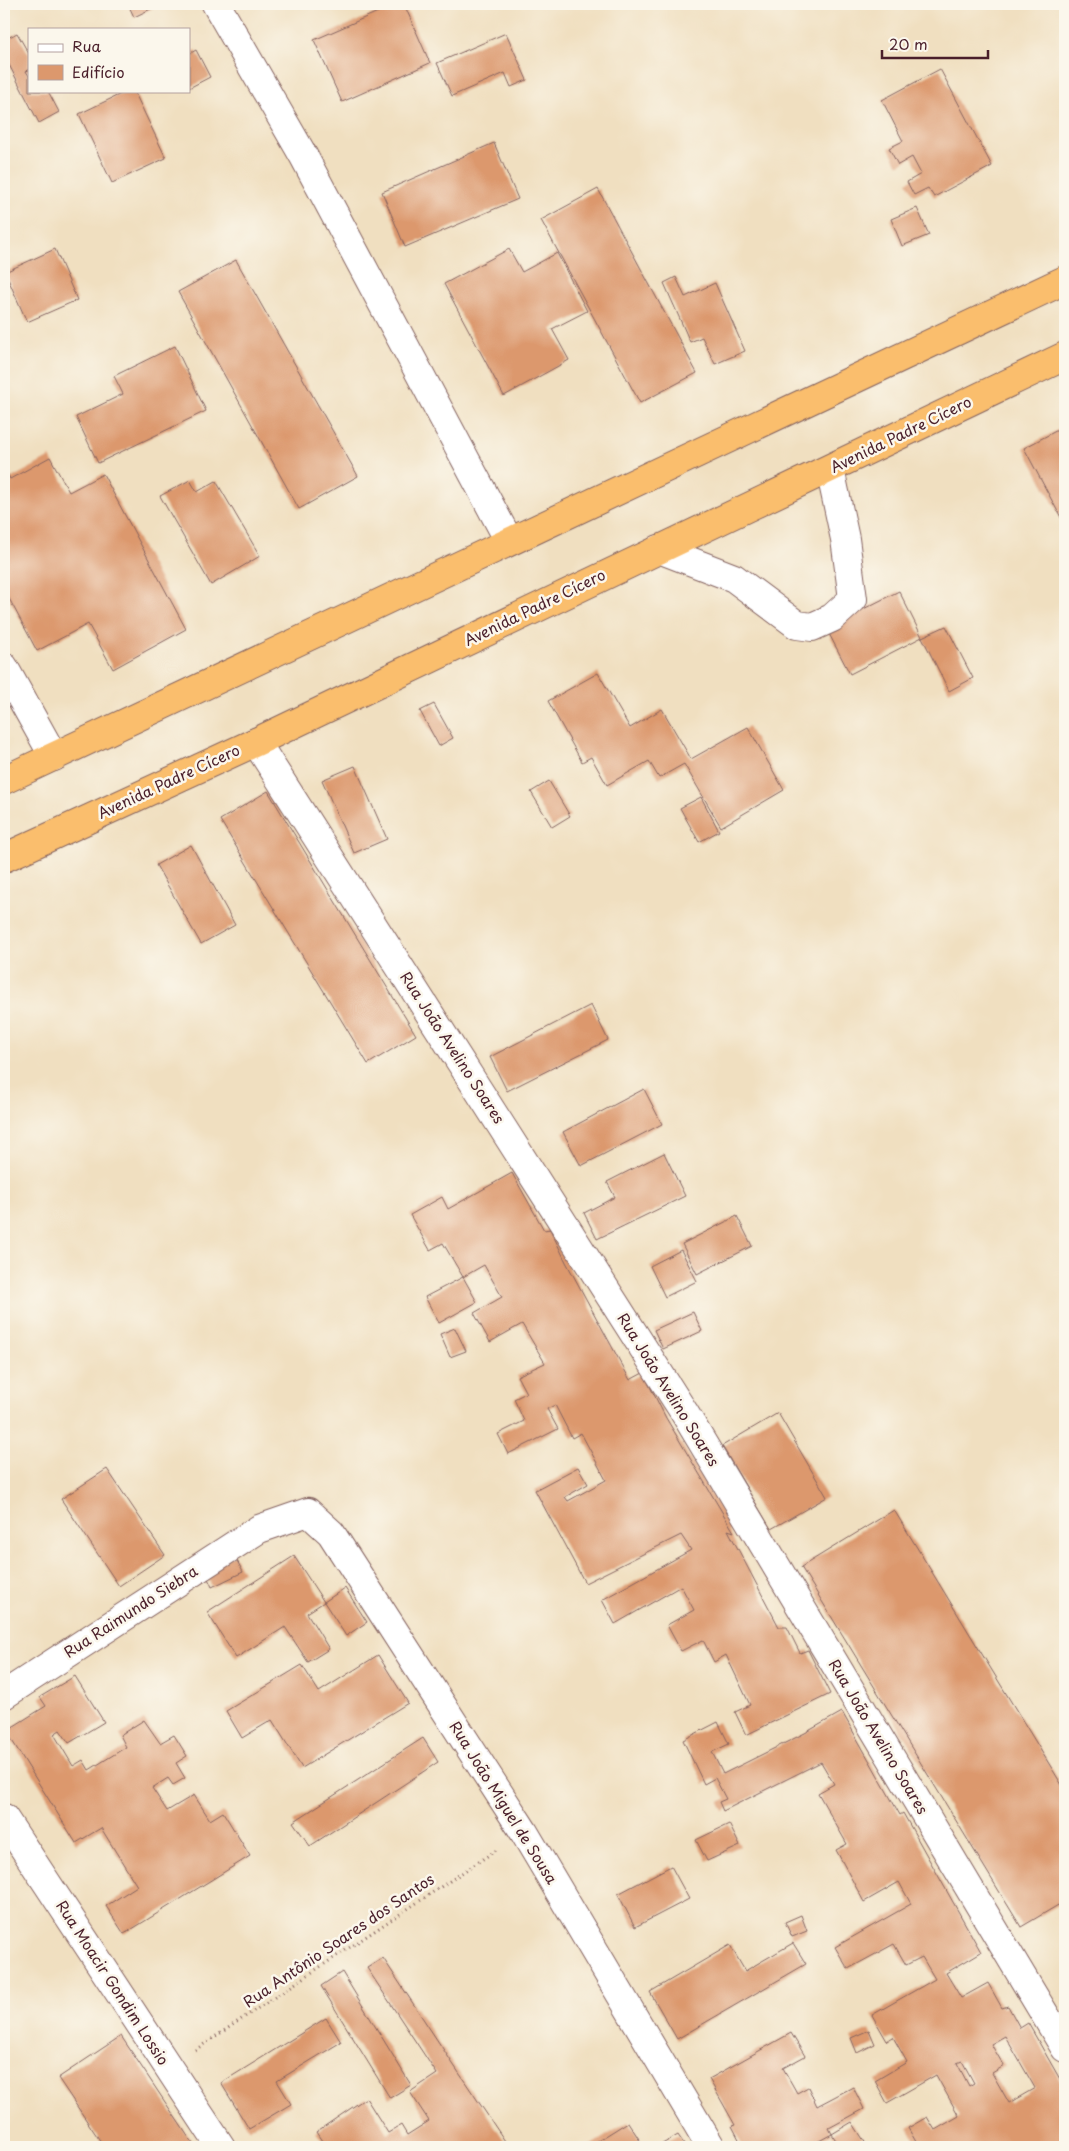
<svg xmlns="http://www.w3.org/2000/svg" width="1069" height="2151" font-family="'Playpen Sans',sans-serif">
<style>
.building{fill:#dc986d;fill-rule:evenodd}
.lines{fill:none;stroke-linecap:round;stroke-linejoin:round}
.minor-casing{stroke:#84625f;stroke-width:30}
.highway-casing{stroke:#84625f;stroke-width:30}
.path{stroke:#84625f;stroke-width:3;stroke-dasharray:1 4;stroke-linecap:butt}
.minor{stroke:#fff;stroke-width:28}
.highway{stroke:#fabe6d;stroke-width:28}
.labels{text-anchor:middle;stroke-width:5;stroke-linejoin:round;paint-order:stroke}
.street-label{font-size:15px;fill:#4a1f2b;stroke:#fbf7ec}
</style>
<rect width="100%" height="100%" fill="#fbf7ec"/>
<filter id="ink" filterUnits="userSpaceOnUse"><feTurbulence type="fractalNoise" baseFrequency=".02" numOctaves="2"/><feDisplacementMap in="SourceGraphic" scale="10" xChannelSelector="R" yChannelSelector="G"/><feConvolveMatrix kernelMatrix="1 2 1 2 8 2 1 2 1" color-interpolation-filters="sRGB"/></filter>
<filter id="wash" filterUnits="userSpaceOnUse"><feTurbulence type="fractalNoise" baseFrequency=".0096" numOctaves="4" result="noise"/><feDisplacementMap in="SourceGraphic" scale="20" xChannelSelector="R" yChannelSelector="G"/><feGaussianBlur stdDeviation="1.12" result="paint"/><feColorMatrix in="noise" values="0 0 0 0 0 0 0 0 0 0 0 0 0 0 0 0 0 1.4 0 .05"/><feComposite in="paint" operator="in"/></filter>
<g filter="url(#wash)">
<rect width="100%" height="100%" fill="#f0dfc0"/>
<g id="blocks">
<!-- building -->
<path class="building" d="M128 4H161L134 17Z
M396 4H404L430 63 342 102 314 40Z
M17 33 29 54V70L26 71 29 76V91H48L59 112 39 123 4 55V40Z
M506 33 527 80 511 87 505 73 452 96 437 63Z
M196 50 210 77 189 88V54Z
M940 69 992 166 934 197 928 188 914 195 907 182 921 174 912 157 898 165 889 148 903 141 882 100Z
M127 91H134L166 158 112 183 79 114Z
M494 143 518 199 405 247 382 192Z
M598 189 697 373 640 403 541 220Z
M917 208 929 235 902 246 891 219Z
M55 249 77 300 27 322 5 272Z
M509 249 522 272 557 253 587 311 552 329 569 360 504 396 444 284Z
M236 260 358 476 299 509 178 292Z
M676 277 685 297 715 283 745 351 715 364 702 337 690 342 664 283Z
M175 346 206 411 98 463 76 417 123 394 114 376Z
M1065 426V525L1024 448Z
M50 457 69 492 103 474 186 629 113 669 88 624 37 651 4 589V467L10 479Z
M190 480 197 492 216 481 260 556 211 585 160 496Z
M899 591 922 637 850 674 826 628Z
M946 626 973 678 949 691 922 637Z
M598 673 630 728 662 709 691 759 748 727 784 790 721 827 684 764 659 778 649 761 607 785 591 757 582 762 548 701Z
M434 704 453 738 439 746 420 711Z
M355 766 387 839 354 853 322 780Z
M549 781 570 816 552 827 531 792Z
M268 791 416 1035 368 1064 220 820Z
M701 797 719 831 699 842 680 808Z
M191 845 235 925 201 944 156 865Z
M591 1005 608 1040 507 1091 490 1057Z
M644 1089 662 1124 581 1166 563 1132Z
M664 1153 685 1196 597 1239 584 1213 615 1197 607 1182Z
M512 1173 544 1230 550 1229 566 1262 630 1380 643 1373 666 1418 734 1532 728 1530 779 1627H787L800 1653 808 1650 830 1694 746 1735 735 1712 750 1705 726 1655 714 1662 703 1640 681 1651 667 1625 694 1610 681 1586 615 1624 602 1600 691 1550 681 1535 585 1583 535 1490 578 1467 588 1484 565 1497 568 1501 606 1480 581 1433 572 1438 555 1405 547 1409 558 1429 508 1454 498 1434 524 1421 514 1399 526 1393 517 1376 545 1363 522 1324 490 1342 474 1313 502 1297 484 1265 463 1277 443 1243 430 1250 410 1215 442 1197 448 1209Z
M737 1216 752 1246 697 1274 682 1244Z
M681 1250 697 1281 665 1297 650 1266Z
M463 1277 477 1302 439 1323 425 1297Z
M693 1312 702 1331 663 1349 654 1330Z
M455 1328 466 1351 450 1357 440 1334Z
M778 1413 827 1497 771 1529 722 1446Z
M107 1469 165 1555 119 1586 61 1499Z
M894 1510 1065 1790V1901L1021 1927 801 1567Z
M234 1555 243 1572 212 1587 204 1570Z
M294 1556 324 1602 307 1613 329 1649 308 1662 285 1627 236 1658 207 1612Z
M345 1588 367 1622 346 1636 324 1602Z
M378 1655 408 1703 302 1768 272 1720 242 1738 226 1711 302 1665 319 1692Z
M75 1676 104 1722 69 1743 60 1730 54 1734 73 1766 83 1760 89 1770 126 1747 120 1735 144 1720 160 1743 174 1735 187 1756 176 1763 185 1778 173 1785 168 1778 152 1788 156 1794 167 1811 194 1795 210 1820 223 1812 250 1856 124 1934 106 1906 137 1886 101 1828 76 1843 6 1731 46 1706 40 1697Z
M842 1712 900 1815 903 1813 981 1952 946 1973 961 1998 988 1983 1002 2008 1008 2006 1020 2028 1028 2023 1065 2088V2147H919L908 2128 927 2117 935 2130 959 2116 936 2075 887 2103 875 2081 907 2062 893 2037 887 2041 872 2015 935 1979 922 1957 906 1965 894 1944 848 1969 835 1947 911 1904 899 1882 864 1902 836 1850 847 1844 818 1793 834 1784 821 1762 723 1811 719 1802 726 1799 715 1778 704 1784 683 1740 718 1722 729 1744 712 1752 723 1774 805 1733ZM1005 2036 1035 2088 1009 2103 992 2073 1004 2066 991 2044ZM962 2061 974 2083 969 2086 957 2063Z
M423 1738 438 1762 310 1846 293 1822Z
M729 1824 740 1846 707 1861 696 1840Z
M671 1866 689 1899 635 1927 618 1894Z
M801 1915 807 1931 792 1937 785 1922Z
M793 1943 806 1964 677 2039 650 1992 730 1945 745 1971Z
M383 1958 453 2064 509 2147H326L316 2132 366 2098 388 2133 401 2125 407 2135 429 2121 410 2092 437 2074 367 1968Z
M342 1972 411 2085 390 2098 321 1986Z
M326 2018 341 2042 277 2081 291 2104 249 2129 221 2083Z
M869 2030 875 2044 857 2053 851 2038Z
M791 2033 805 2056 783 2068 797 2093 808 2087 817 2106 853 2087 864 2109 829 2128 832 2134 808 2147H743L732 2126 735 2125 709 2079Z
M121 2036 195 2147H100L103 2145 58 2078Z
M628 2122 644 2147H588Z
M852 2122 868 2147H840L832 2134Z
M678 2135 686 2147H657Z"/>
</g>
</g>
<g filter="url(#ink)">
<use href="#blocks" fill-opacity="0" stroke="#84625f" stroke-width="1"/>
<g class="lines">
<!-- minor casing -->
<g class="minor-casing">
<path id="minor" d="M216 4 303 155 509 541
M659 549 734 578 797 625 812 627 832 618 853 599 845 539 830 469
M4 667 54 757
M256 742 684 1412 1065 2048
M4 1695 259 1529 308 1512 331 1533 524 1832 711 2147
M4 1818 221 2147"/>
</g>
<!-- highway casing -->
<g class="highway-casing">
<path id="highway" d="M4 780 1065 280
M4 858 256 742 1065 356"/>
</g>
<!-- path -->
<path class="path" d="M195 2050 498 1849"/>
<!-- minor -->
<use href="#minor" class="minor"/>
<!-- highway -->
<use href="#highway" class="highway"/>
</g>
</g>
<g class="labels">
<!-- street labels -->
<g class="street-label">
<text transform="translate(901 435) rotate(-26)" y="5">Avenida Padre Cícero</text>
<text transform="translate(535 608) rotate(-26)" y="5">Avenida Padre Cícero</text>
<text transform="translate(169 782) rotate(-25)" y="5">Avenida Padre Cícero</text>
<text transform="translate(452 1048) rotate(57)" y="5">Rua João Avelino Soares</text>
<text transform="translate(668 1390) rotate(58)" y="5">Rua João Avelino Soares</text>
<text transform="translate(131 1612) rotate(-33)" y="5">Rua Raimundo Siebra</text>
<text transform="translate(878 1737) rotate(59)" y="5">Rua João Avelino Soares</text>
<text transform="translate(503 1803) rotate(58)" y="5">Rua João Miguel de Sousa</text>
<text transform="translate(339 1941) rotate(-34)" y="5">Rua Antônio Soares dos Santos</text>
<text transform="translate(112 1983) rotate(57)" y="5">Rua Moacir Gondim Lossio</text>
</g>
</g>
<!-- margin -->
<rect width="1069" height="2151" fill="none" stroke="#fbf7ec" stroke-width="20"/>
<!-- legend -->
<rect x="28" y="28" width="162" height="65" fill="#fbf7ec" stroke="#b4a19f"/>
<rect x="38" y="44" width="25" height="8" fill="#ffffff" stroke="#b4a19f"/>
<text x="72" y="52" font-size="15" fill="#4a1f2b">Rua</text>
<rect x="38" y="65" width="25" height="15" fill="#dc986d" stroke="#b4a19f"/>
<text x="72" y="78" font-size="15" fill="#4a1f2b">Edifício</text>
<!-- scale -->
<path d="M882 50v8h106v-8" fill="none" stroke="#4a1f2b" stroke-width="2.5"/>
<text x="889" y="50" font-size="15" fill="#4a1f2b" stroke="#fbf7ec" stroke-width="4" paint-order="stroke">20 m</text>
</svg>
